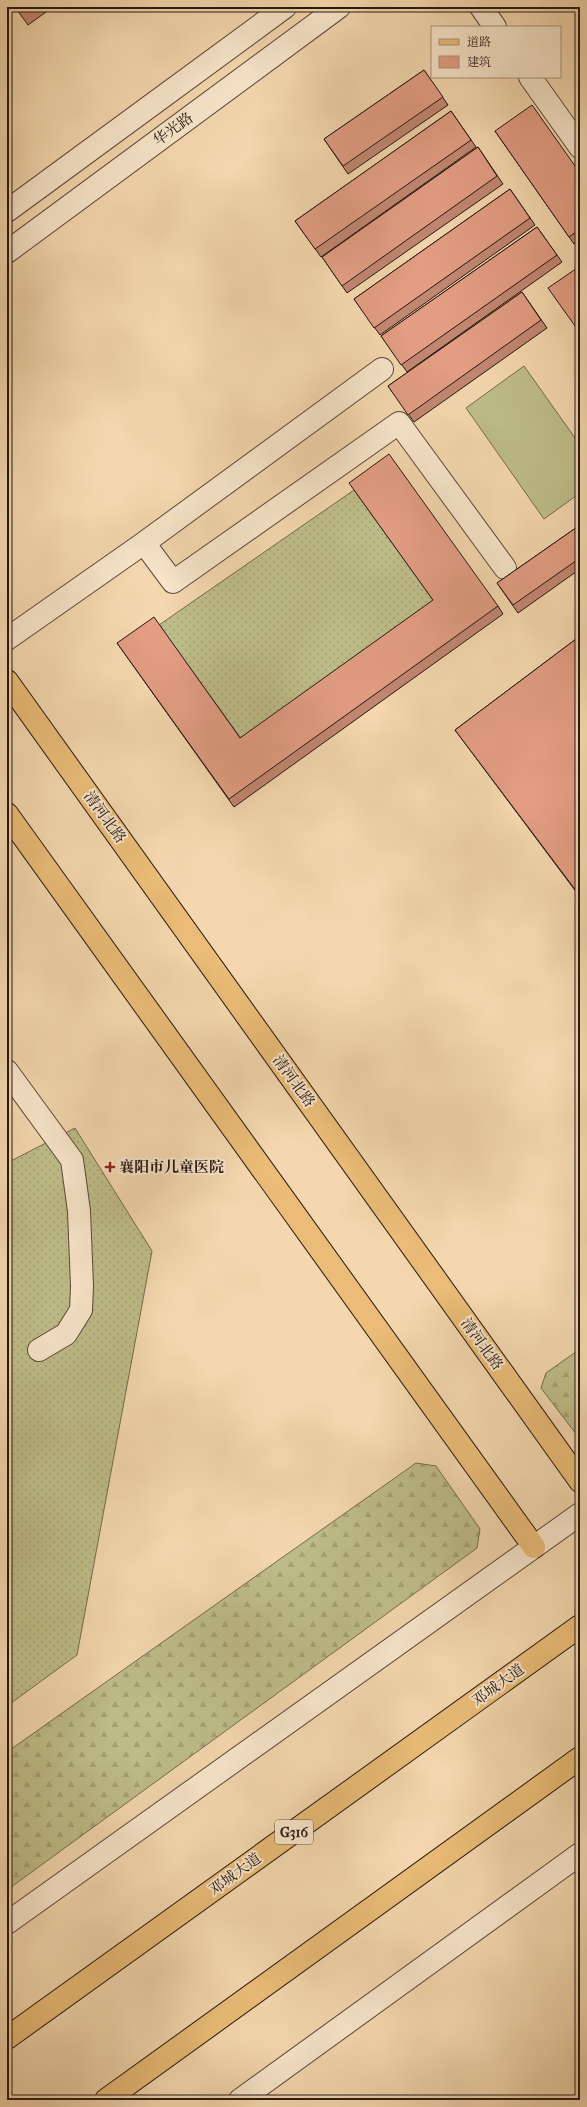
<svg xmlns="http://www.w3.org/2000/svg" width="587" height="2107" font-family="'IM FELL French Canon','Noto Serif SC',serif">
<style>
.grass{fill:url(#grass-dots);stroke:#726a4e}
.forest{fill:url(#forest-firs);stroke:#726a4e}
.garden{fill:#bebd89;stroke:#726a4e}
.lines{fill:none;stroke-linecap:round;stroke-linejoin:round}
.minor-casing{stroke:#594739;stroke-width:24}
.major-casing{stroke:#251712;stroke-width:24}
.highway-casing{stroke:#251712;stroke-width:24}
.minor{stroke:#f8e5ca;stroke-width:22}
.major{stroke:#eabc77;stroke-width:22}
.highway{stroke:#eabc77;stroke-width:22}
.wall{fill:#c28771;stroke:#251712}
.building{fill:#e29d83;stroke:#251712}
.poi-dot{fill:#8f2418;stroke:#f8e5ca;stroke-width:1.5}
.labels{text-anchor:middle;stroke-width:4;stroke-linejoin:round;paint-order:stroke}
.shield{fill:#f8e5ca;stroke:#645549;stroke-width:1}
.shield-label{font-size:14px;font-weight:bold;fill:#251712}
.street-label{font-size:15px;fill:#251712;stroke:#f8e5ca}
.poi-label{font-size:15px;font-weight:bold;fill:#251712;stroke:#f8e5ca;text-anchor:start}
</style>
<defs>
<pattern id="grass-dots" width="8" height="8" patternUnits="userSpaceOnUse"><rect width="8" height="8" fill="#bebd89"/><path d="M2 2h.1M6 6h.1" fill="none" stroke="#a3a275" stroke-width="1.8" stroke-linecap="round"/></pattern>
<pattern id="forest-firs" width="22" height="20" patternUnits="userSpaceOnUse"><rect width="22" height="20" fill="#bebd89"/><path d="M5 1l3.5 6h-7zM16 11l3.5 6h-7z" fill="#a3a275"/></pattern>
</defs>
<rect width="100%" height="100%" fill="#f4d7ae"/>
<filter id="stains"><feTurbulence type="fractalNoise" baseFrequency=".005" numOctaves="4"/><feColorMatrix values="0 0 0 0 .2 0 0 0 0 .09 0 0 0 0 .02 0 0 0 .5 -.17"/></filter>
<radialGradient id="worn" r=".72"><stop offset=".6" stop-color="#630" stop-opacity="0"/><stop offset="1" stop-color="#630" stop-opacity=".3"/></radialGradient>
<!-- grass -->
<path class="grass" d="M354 490 438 607 246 745 159 625Z
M75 1128 152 1251 77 1655 7 1706V1163Z"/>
<!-- forest -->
<path class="forest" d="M580 1349V1439L541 1388 546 1373Z
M416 1463 436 1466 480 1529 477 1548 7 1890V1752Z"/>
<!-- garden -->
<path class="garden" d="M524 366 580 445V493L544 519 466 408Z"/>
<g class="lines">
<!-- minor casing -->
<g class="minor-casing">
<path id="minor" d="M481 7 495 27
M530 77 580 147
M7 211 285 7
M7 252 339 7
M144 543 382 369
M7 639 144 543 173 582 399 423 505 568
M7 1071 72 1160 79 1211 82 1286 81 1310 66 1334 39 1350
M7 1923 580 1514
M240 2100 580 1854"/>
</g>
<!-- major casing -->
<g class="major-casing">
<path id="major" d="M7 681 580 1481
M7 814 534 1547"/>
</g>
<!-- highway casing -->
<g class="highway-casing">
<path id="highway" d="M7 2038 580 1626
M106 2100 580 1758"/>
</g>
<!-- minor -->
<use href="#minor" class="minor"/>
<!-- major -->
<use href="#major" class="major"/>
<!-- highway -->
<use href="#highway" class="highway"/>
</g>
<!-- wall -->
<path class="wall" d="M7 7H11L7 10Z
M15 7H53L28 25Z
M424 70 448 105 348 174 324 139Z
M451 111 476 147 321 257 295 221Z
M495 131 580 173V240L574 244Z
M478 147 503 184 347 293 322 257Z
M510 189 535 225 380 335 354 299Z
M537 227 562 262 407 372 381 336Z
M522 292 547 328 414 422 388 386Z
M580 525V569L518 613 497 583Z
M498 606 503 614 234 807 117 643 240 738Z
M580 636V897L455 730Z"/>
<!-- building -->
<path class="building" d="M15 7H22L17 10Z
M424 70 443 97 343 166 324 139Z
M532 105 580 173V229L569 237 495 131Z
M451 111 471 140 315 249 295 221Z
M478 147 497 176 342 286 322 257Z
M510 189 530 218 374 328 354 299Z
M537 227 557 255 401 365 381 336Z
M580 266V333L548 288Z
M522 292 541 320 408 415 388 386Z
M389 454 498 606 229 799 117 643 154 617 240 738 433 600 349 483Z
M580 525V558L513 605 497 583Z
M580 636V896L455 730Z"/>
<!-- markers -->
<path class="poi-dot" d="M108 1161h4v4h4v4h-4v4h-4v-4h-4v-4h4z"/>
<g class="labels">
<!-- shield labels -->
<rect class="shield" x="275" y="1820" width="38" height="24" rx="3"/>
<g class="shield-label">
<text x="294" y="1837">G316</text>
</g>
<!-- street labels -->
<g class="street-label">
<text transform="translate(173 129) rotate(-36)" y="5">华光路</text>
<text transform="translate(105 817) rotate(54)" y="5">清河北路</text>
<text transform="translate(294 1081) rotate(54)" y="5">清河北路</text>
<text transform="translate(482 1344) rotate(54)" y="5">清河北路</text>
<text transform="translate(498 1685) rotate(-36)" y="5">邓城大道</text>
<text transform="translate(235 1874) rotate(-36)" y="5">邓城大道</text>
</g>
<!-- poi labels -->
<g class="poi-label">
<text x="119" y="1172">襄阳市儿童医院</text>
</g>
</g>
<!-- margin -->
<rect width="587" height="2107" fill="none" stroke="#f4d7ae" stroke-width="24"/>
<rect x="8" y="8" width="571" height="2091" fill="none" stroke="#251712" stroke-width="2"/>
<rect x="12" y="12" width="563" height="2083" fill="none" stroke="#251712"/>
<!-- legend -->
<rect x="431" y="26" width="130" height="52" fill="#f8e5ca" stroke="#a49380"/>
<rect x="439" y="39" width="20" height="6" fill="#eabc77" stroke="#a49380"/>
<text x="467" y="46" font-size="12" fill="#251712">道路</text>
<rect x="439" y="56" width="20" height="12" fill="#e29d83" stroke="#a49380"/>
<text x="467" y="66" font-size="12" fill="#251712">建筑</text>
<rect width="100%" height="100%" filter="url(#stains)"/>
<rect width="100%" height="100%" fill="url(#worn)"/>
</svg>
